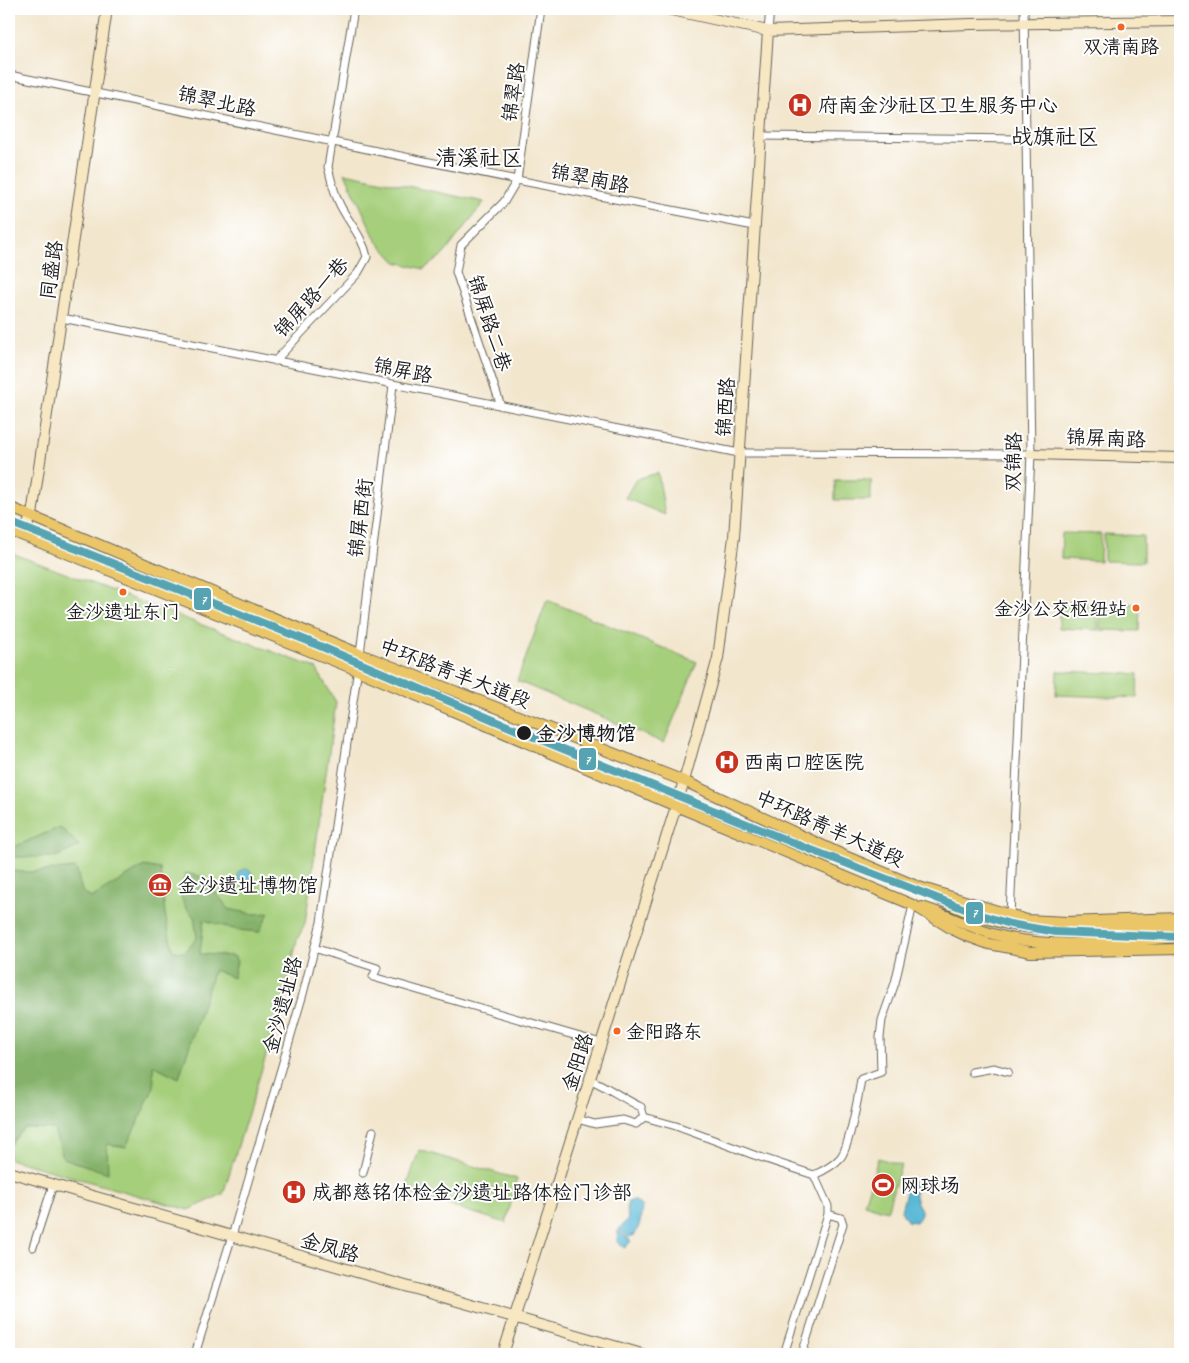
<svg xmlns="http://www.w3.org/2000/svg" width="1189" height="1363" font-family="Caveat,'LXGW WenKai TC',sans-serif">
<style>
.green{fill:#a6cf7b;stroke:#61764c}
.forest{fill:#84b26b;stroke:#506744}
.water{fill:#58b8d6;stroke:#3a6a79}
.lines{fill:none;stroke-linecap:round;stroke-linejoin:round}
.street-casing{stroke:#67635a;stroke-width:9}
.secondary-casing{stroke:#67635a;stroke-width:12}
.primary-casing{stroke:#67635a;stroke-width:12}
.street{stroke:#fff;stroke-width:7}
.secondary{stroke:#f7e8c3;stroke-width:10}
.primary{stroke:#ebc669;stroke-width:10}
.metro-1-casing{stroke:#fff;stroke-width:11}
.metro-1{stroke:#56a4b1;stroke-width:8}
.bus-dot{fill:#f26522;stroke:#fff;stroke-width:2}
.stop-dot{fill:#1c1c1c;stroke:#fff;stroke-width:2}
.labels{text-anchor:middle;stroke-width:4;stroke-linejoin:round;paint-order:stroke}
.bus-label{font-size:19px;fill:#1c1c1c;stroke:#fff}
.street-label{font-size:20px;fill:#1c1c1c;stroke:#fff}
.poi-label{font-size:20px;fill:#1c1c1c;stroke:#fff;text-anchor:start}
.stop-label{font-size:20px;font-weight:bold;fill:#1c1c1c;stroke:#fff;text-anchor:start}
.quarter-label{font-size:22px;fill:#1c1c1c;stroke:#fff}
.line-badge{stroke:#fff;stroke-width:2}
.badge-label{font-size:14px;text-anchor:middle;font-weight:bold;fill:#fff}
</style>
<rect width="100%" height="100%" fill="#fff"/>
<filter id="ink" filterUnits="userSpaceOnUse"><feTurbulence type="fractalNoise" baseFrequency=".02" numOctaves="2"/><feDisplacementMap in="SourceGraphic" scale="10" xChannelSelector="R" yChannelSelector="G"/><feConvolveMatrix kernelMatrix="1 2 1 2 8 2 1 2 1" color-interpolation-filters="sRGB"/></filter>
<filter id="wash" filterUnits="userSpaceOnUse"><feTurbulence type="fractalNoise" baseFrequency=".0096" numOctaves="4" result="noise"/><feDisplacementMap in="SourceGraphic" scale="20" xChannelSelector="R" yChannelSelector="G"/><feGaussianBlur stdDeviation="1.12" result="paint"/><feColorMatrix in="noise" values="0 0 0 0 0 0 0 0 0 0 0 0 0 0 0 0 0 1.4 0 .05"/><feComposite in="paint" operator="in"/></filter>
<g filter="url(#wash)">
<rect width="100%" height="100%" fill="#f2e6cd"/>
<!-- green -->
<path class="green" d="M345 173 484 202 444 254 424 269 396 262 376 240Z
M658 473 665 515 625 498 636 479Z
M835 480H871V500H835Z
M1062 533 1101 534 1100 561 1061 559Z
M1104 534 1143 536V562L1104 561Z
M9 552 316 668 336 702 305 924 297 940 284 998 223 1194 189 1210 9 1159Z
M547 600 697 662 664 743 517 681Z
M1059 602 1098 603V630L1059 628Z
M1101 603 1140 604 1139 631 1100 630Z
M1057 671 1138 674 1137 698 1056 695Z
M419 1150 517 1179 506 1223 405 1192Z
M878 1158 901 1165 887 1211 864 1204Z"/>
<!-- forest -->
<path class="forest" d="M60 827 80 846 55 857H9V846H16Z
M144 866 160 869 165 914 173 951 185 952 197 938 194 917 186 908 179 892 186 873 203 877 229 909 253 914 269 913 259 932 237 930 204 920 200 954 234 956 237 961 233 978 214 970 179 1078 153 1065 154 1087 126 1147 107 1144 108 1173 63 1158 54 1129 24 1128 9 1146V871L31 872 76 868 82 891 91 898Z"/>
<!-- water -->
<path class="water" d="M238 876a7 7 0 1 1 14 0a7 7 0 1 1-14 0Z
M909 1180 914 1182C915 1187 914 1195 916 1200 919 1209 926 1211 916 1222L907 1221 901 1211Z
M634 1200 642 1207 640 1223 635 1235 629 1237 619 1229 628 1219 626 1209 628 1202Z
M618 1230 631 1241 625 1248 617 1242Z"/>
</g>
<g filter="url(#ink)">
<g class="lines">
<!-- street casing -->
<g class="street-casing">
<path id="street" d="M768 31 770 9
M9 75 517 180 754 226
M760 136 1025 139
M62 318 739 453 1031 454
M275 361 358 273 367 257C363 237 349 223 340 205 334 193 331 180 328 167L354 9
M501 406 456 272 461 245 504 202 517 180 541 9
M1010 916 1031 454 1024 9
M314 948 377 968 373 977 601 1043
M972 1072 994 1068 1008 1072
M589 1079C608 1087 623 1099 641 1107L644 1117
M577 1119 595 1124 623 1120 636 1124 644 1117 676 1126 754 1155 814 1175C823 1171 834 1165 840 1158 849 1149 859 1093 861 1079L881 1072 880 1037 882 1020 895 983 913 905
M363 1173 373 1131
M33 1247 53 1185
M195 1354 232 1236 303 994 321 922 360 654 393 385
M784 1354 828 1214V1206L814 1175
M802 1354 843 1224 841 1218 828 1214"/>
</g>
<!-- secondary casing -->
<g class="secondary-casing">
<path id="secondary" d="M667 9 768 31 971 24 1180 21
M1031 454 1180 458
M23 535 32 515 107 9
M9 1172 642 1354
M503 1354 684 781 718 658 734 537 768 31"/>
</g>
<!-- primary casing -->
<g class="primary-casing">
<path id="primary" d="M9 507 360 654 684 781 845 856 919 887 1027 920 1067 922 1180 918
M9 530 357 670 678 807 913 905 952 929 967 936 989 944 1031 952 1180 949
M931 894C1012 943 1091 930 1180 926
M922 907C947 914 968 927 993 934 1054 951 1119 941 1180 937"/>
</g>
<!-- street -->
<use href="#street" class="street"/>
<!-- secondary -->
<use href="#secondary" class="secondary"/>
<!-- primary -->
<use href="#primary" class="primary"/>
<!-- metro-1 casing -->
<g class="metro-1-casing">
<path id="metro-1" d="M9 522 308 641 524 733 796 844 978 914 1010 924 1056 932 1180 937"/>
</g>
<!-- metro-1 -->
<use href="#metro-1" class="metro-1"/>
</g>
</g>
<!-- icons -->
<defs>
<g id="hospital-disc" transform="scale(1.25)"><circle r="9.5" fill="#c8321e" stroke="#fff"/><path d="M-5-5h3v3.5h4V-5h3V5h-3V1.5h-4V5h-3Z" fill="#fff"/></g>
<g id="museum-disc" transform="scale(1.25)"><circle r="9.5" fill="#c8321e" stroke="#fff"/><path d="M0-6L6-3V-2H-6V-3ZM-5-1h2V3h-2ZM-1-1h2V3h-2ZM3-1h2V3H3ZM-6 4H6V6H-6Z" fill="#fff"/></g>
<g id="stadium-disc" transform="scale(1.25)"><circle r="9.5" fill="#c8321e" stroke="#fff"/><path d="M0-5a6.5 5 0 1 0 0 10a6.5 5 0 1 0 0-10ZM-3.5-1.8h7v3.6h-7Z" fill="#fff"/></g>
</defs>
<g fill-rule="evenodd">
<use href="#hospital-disc" x="800" y="105"/>
<use href="#hospital-disc" x="727" y="762"/>
<use href="#museum-disc" x="160" y="885"/>
<use href="#stadium-disc" x="883" y="1185"/>
<use href="#hospital-disc" x="294" y="1192"/>
</g>
<!-- markers -->
<g class="bus-dot">
<circle cx="1121" cy="27" r="4.5"/>
<circle cx="123" cy="592" r="4.5"/>
<circle cx="1136" cy="608" r="4.5"/>
<circle cx="617" cy="1031" r="4.5"/>
</g>
<circle class="stop-dot" cx="524" cy="733" r="8"/>
<g class="labels">
<!-- bus labels -->
<g class="bus-label">
<text x="1121" y="53">双清南路</text>
<text x="1127" y="615" text-anchor="end">金沙公交枢纽站</text>
<text x="123" y="618">金沙遗址东门</text>
<text x="626" y="1038" text-anchor="start">金阳路东</text>
</g>
<!-- street labels -->
<g class="street-label">
<text transform="translate(513 92) rotate(-82)" y="7">锦翠路</text>
<text transform="translate(217 101) rotate(12)" y="7">锦翠北路</text>
<text transform="translate(590 178) rotate(11)" y="7">锦翠南路</text>
<text transform="translate(51 270) rotate(-82)" y="7">同盛路</text>
<text transform="translate(311 297) rotate(-48)" y="7">锦屏路一巷</text>
<text transform="translate(490 323) rotate(72)" y="7">锦屏路二巷</text>
<text transform="translate(403 370) rotate(11)" y="7">锦屏路</text>
<text transform="translate(725 407) rotate(-86)" y="7">锦西路</text>
<text transform="translate(1106 438) rotate(2)" y="7">锦屏南路</text>
<text transform="translate(1013 462) rotate(-89)" y="7">双锦路</text>
<text transform="translate(360 518) rotate(-83)" y="7">锦屏西街</text>
<text transform="translate(455 673) rotate(21)" y="7">中环路青羊大道段</text>
<text transform="translate(830 828) rotate(24)" y="7">中环路青羊大道段</text>
<text transform="translate(282 1005) rotate(-75)" y="7">金沙遗址路</text>
<text transform="translate(577 1062) rotate(-72)" y="7">金阳路</text>
<text transform="translate(330 1247) rotate(16)" y="7">金凤路</text>
</g>
<!-- poi labels -->
<g class="poi-label">
<text x="818" y="112">府南金沙社区卫生服务中心</text>
<text x="744" y="769">西南口腔医院</text>
<text x="178" y="892">金沙遗址博物馆</text>
<text x="900" y="1192">网球场</text>
<text x="312" y="1199">成都慈铭体检金沙遗址路体检门诊部</text>
</g>
<!-- stop labels -->
<g class="stop-label">
<text x="536" y="740">金沙博物馆</text>
</g>
<!-- quarter labels -->
<g class="quarter-label">
<text x="1055" y="144">战旗社区</text>
<text x="479" y="165">清溪社区</text>
</g>
</g>
<g class="line-badge">
<rect x="193" y="587" width="19" height="24" rx="5" fill="#56a4b1"/>
<rect x="578" y="747" width="19" height="24" rx="5" fill="#56a4b1"/>
<rect x="965" y="901" width="19" height="24" rx="5" fill="#56a4b1"/>
</g>
<g class="badge-label">
<text x="203" y="604">7</text>
<text x="587" y="764">7</text>
<text x="974" y="917">7</text>
</g>
<!-- margin -->
<rect width="1189" height="1363" fill="none" stroke="#fff" stroke-width="30"/>
</svg>
